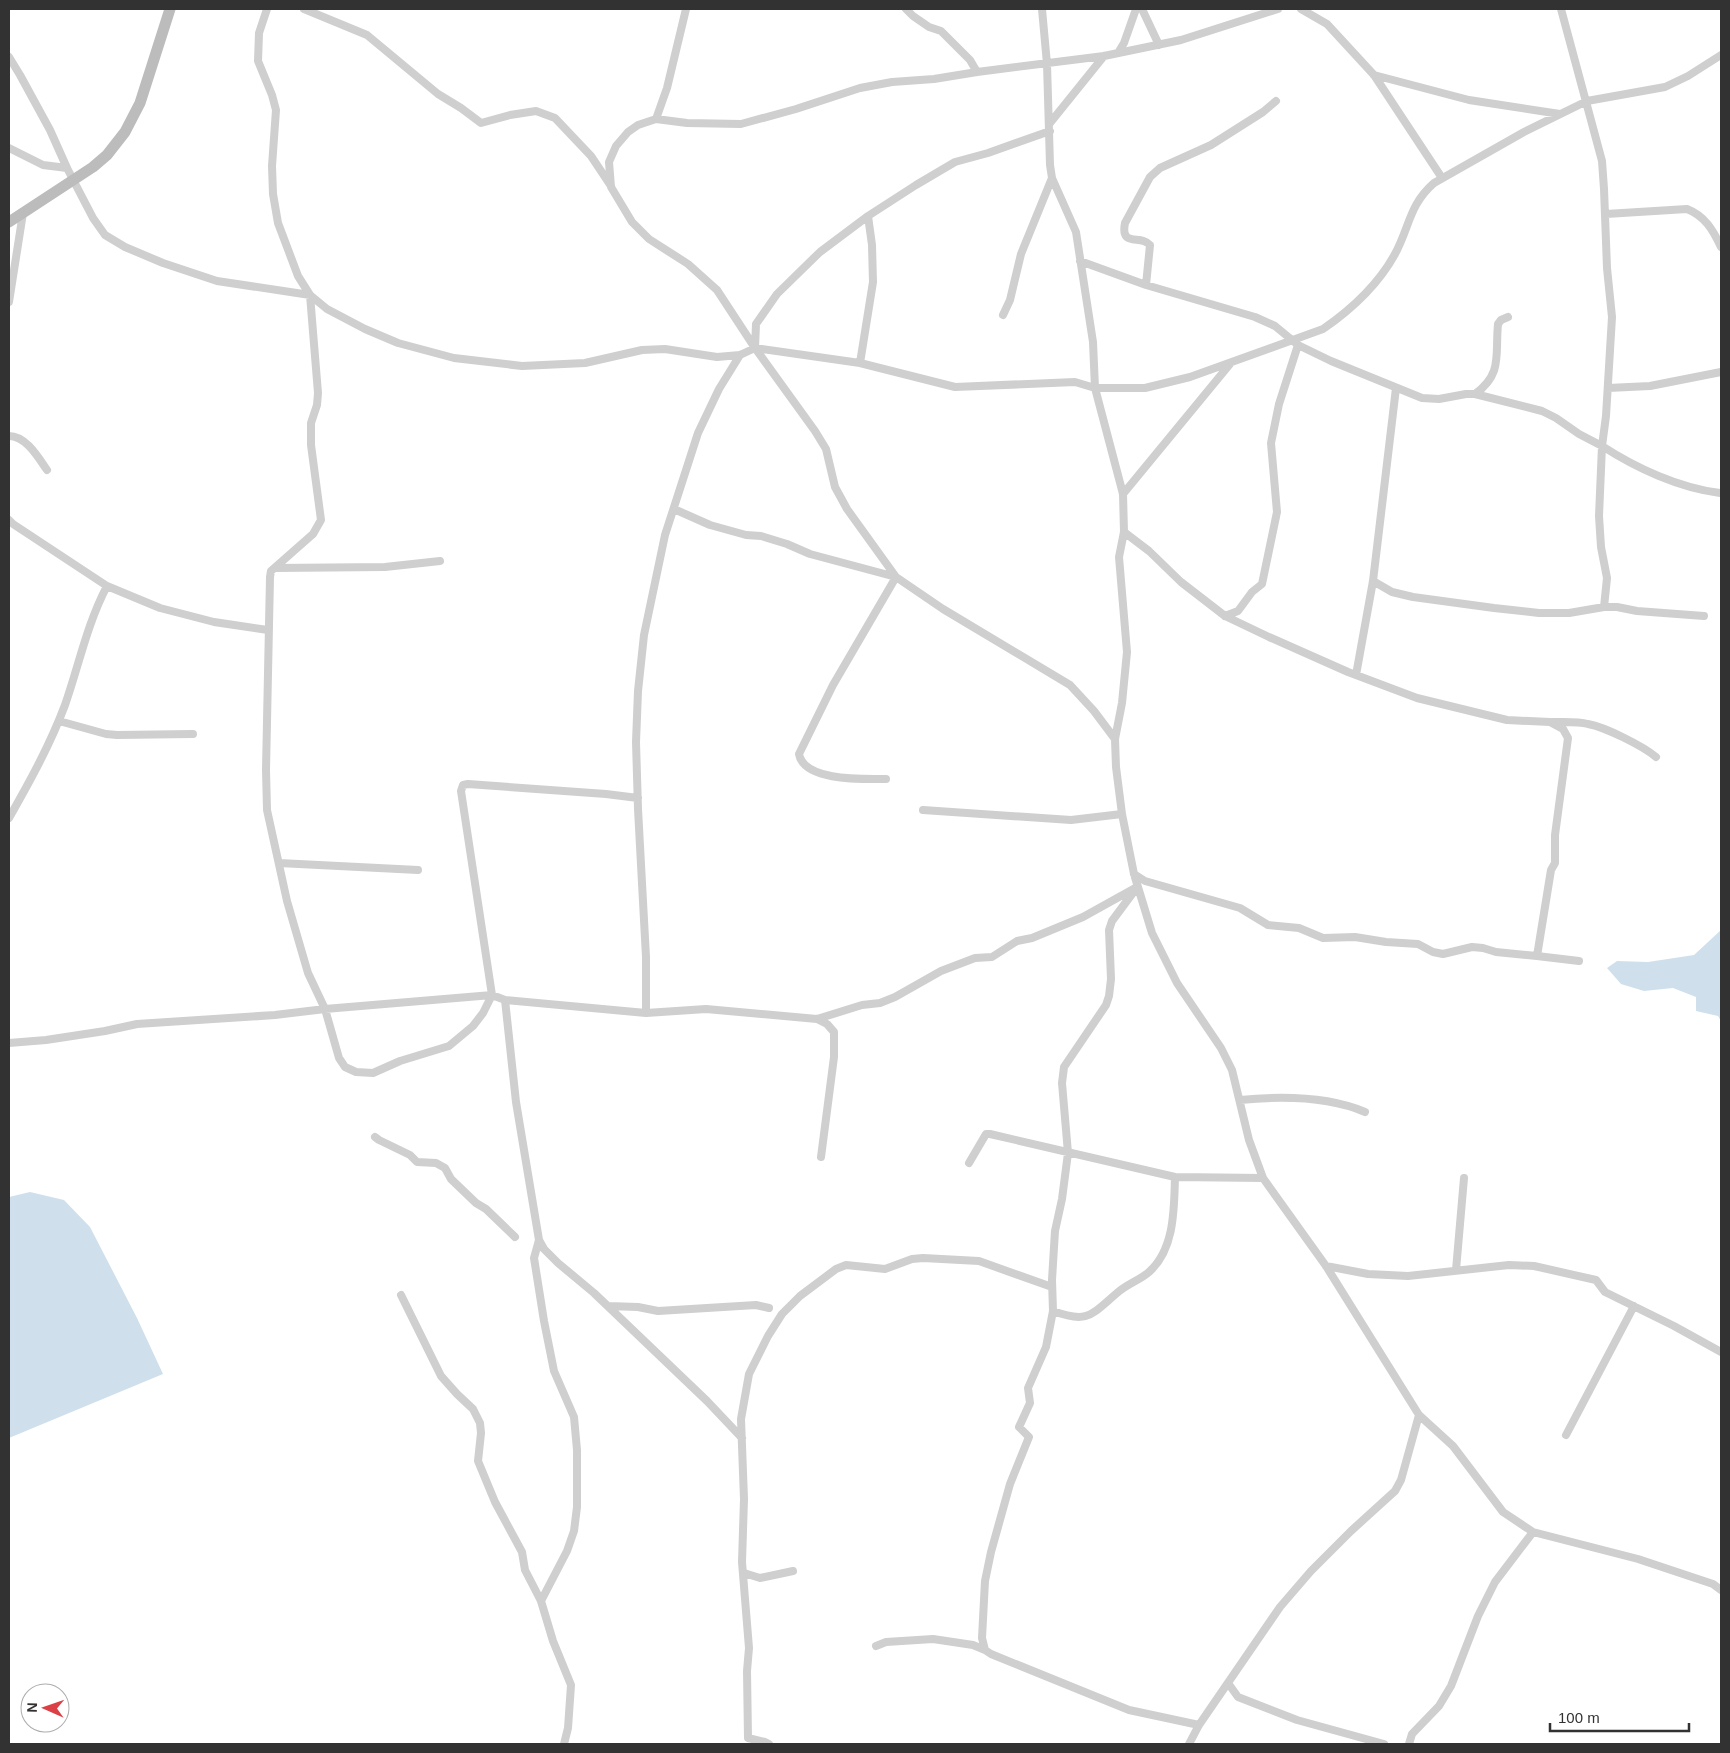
<svg xmlns="http://www.w3.org/2000/svg" width="1730" height="1753" font-family="Helvetica,sans-serif">
<style>
.water{fill:#cfe0ec}
.lines{fill:none;stroke-linecap:round;stroke-linejoin:round}
.street{stroke:#cfcfcf;stroke-width:8}
.secondary{stroke:#bcbcbc;stroke-width:11}
</style>
<rect width="100%" height="100%" fill="#fff"/>
<!-- water -->
<path class="water" d="M1721 930V1021L1718 1016 1696 1011V997L1673 988 1644 991 1621 984 1607 968 1617 961 1648 962 1694 955Z
M30 1192 64 1200 90 1227 137 1318 163 1374 9 1438V1197Z"/>
<g class="lines">
<!-- street -->
<path class="street" d="M267 9 259 33 258 61 272 95 276 110 272 166 273 194 278 223 298 276 310 295 318 393 317 405 311 423V445L321 520 313 534 271 571 270 577 266 770 267 810 287 901 308 973 325 1009 339 1058 345 1067 356 1072 373 1073 400 1061 449 1046 473 1026 483 1013 492 995 461 791 463 785 468 784 606 794 638 798
M304 9 367 35 438 94 461 108 481 123 510 115 536 111 555 118 591 156 611 186
M686 9 667 88 656 119 638 125 628 132 616 146 609 162 611 187 632 222 649 239 688 264 717 290 755 348 815 431 826 449 835 487 847 509 896 577 943 609 1070 685 1094 711 1115 739
M906 9 913 16 929 27 941 31 970 60 977 72
M1042 9 1047 64 1050 165 1052 178 1076 232 1093 342 1095 388 1123 494 1124 532 1119 557 1127 652 1122 703 1115 739 1116 767 1122 814 1134 874 1152 933 1177 983 1221 1048 1232 1070 1249 1140 1263 1178 1326 1266 1419 1415 1453 1446 1503 1512 1533 1532 1638 1559 1713 1584 1721 1590
M1142 9 1159 45
M1301 9 1327 24 1374 75 1442 178
M1118 53 1124 43 1136 9
M9 57 20 75 50 130 67 168 93 218 105 235 125 247 163 263 217 281 310 295 327 309 365 329 398 343 454 358 522 366 585 363 642 350 665 349 717 357 740 355 755 348 860 363 955 387 1075 382 1095 388H1145L1190 377 1323 329C1352 309 1378 285 1395 254 1410 226 1409 205 1434 183L1524 132 1587 101 1665 87 1688 76 1721 55
M1374 75 1469 100 1560 114
M656 119 687 123 741 124 796 109 860 88 892 82 934 79 977 72 1104 56 1181 40 1278 9
M1050 123 1104 56
M9 148 43 165 67 168
M1606 214 1687 209C1705 216 1713 230 1721 247
M1080 261 1146 285 1255 317 1275 326 1298 345 1331 361 1422 398 1439 399 1466 394H1475L1542 411 1556 418 1579 434 1602 446 1606 416 1612 317 1607 268 1604 189 1602 161 1561 9
M1146 285 1150 245C1141 234 1120 248 1125 223L1150 177 1160 168 1211 145 1263 112 1276 101
M9 302 23 213
M1003 315 1010 300 1021 254 1052 178
M755 348 756 324 777 294 820 252 868 216 916 185 955 162 988 153 1050 131
M860 363 873 282 872 245 868 216
M1608 388 1650 386 1721 372
M1475 394C1503 374 1495 355 1498 324L1501 320 1508 317
M9 436C26 436 38 457 47 470
M1123 494 1230 364
M674 509 710 525 746 535 761 536 787 544 810 554 896 577 833 685 799 754C804 782 865 779 886 779
M9 520 13 524 107 586 160 608 214 622 268 630
M1124 532 1149 551 1181 582 1225 616 1269 637 1348 672 1417 698 1507 720 1550 722 1563 729 1568 738 1555 835V863L1551 870 1537 956 1496 952 1483 948 1472 947 1443 954 1433 952 1418 944 1386 942 1355 937 1323 938 1299 928 1268 925 1240 908 1145 881 1134 874
M275 568 385 567 440 561
M1373 581 1392 592 1413 597 1494 608 1539 613H1569L1604 607 1607 578 1601 547 1599 516 1602 446C1636 468 1679 488 1720 493
M1604 607H1617L1637 611 1704 616
M1225 616 1238 611 1252 592 1262 584 1277 512 1271 443 1279 404 1298 345
M1356 675 1373 581 1396 388
M59 721 106 734 117 735 193 734
M1552 722C1564 722 1577 721 1588 724 1605 727 1643 746 1656 757
M923 810 1071 820 1122 814
M9 818C30 781 50 745 65 705 79 665 87 624 107 586
M279 863 418 870
M1135 890 1112 921 1109 930 1111 979 1109 996 1106 1005 1064 1067 1062 1083 1068 1153 1062 1199 1055 1231 1052 1280 1053 1311 1046 1347 1028 1388 1030 1403 1019 1427 1029 1437 1010 1484 991 1552 985 1581 982 1638 985 1650 991 1654 1129 1710 1199 1725
M1537 956 1579 961
M505 1000 516 1102 539 1240 544 1249 558 1263 594 1293 707 1401 742 1438
M646 1013V957L638 809 636 742 638 691 644 635 665 535 698 433 719 389 740 355
M817 1019 827 1024 834 1032V1057L821 1157
M9 1043 46 1040 105 1031 137 1024 275 1015 325 1009 492 995 505 1000 646 1013 706 1009 817 1019 862 1005 880 1003 895 997 941 971 975 958 992 957 1017 941 1032 938 1083 917 1137 887
M1240 1100C1281 1096 1327 1096 1365 1112
M375 1137 379 1140 410 1155 417 1162 436 1163 445 1168 451 1179 476 1203 486 1209 515 1237
M969 1163 986 1134H990L1175 1177 1263 1178
M539 1240 534 1258 544 1321 554 1371 574 1417 577 1450V1507L574 1531 567 1551 541 1601
M1326 1266 1368 1274 1408 1276 1509 1265 1534 1266 1596 1280 1605 1292 1674 1326 1721 1352
M1456 1270 1464 1178
M401 1295 441 1376 457 1394 473 1409 480 1423 481 1433 478 1461 495 1502 522 1552 525 1570 541 1601 553 1641 571 1685 568 1728 564 1744
M608 1306 638 1307 658 1311 756 1305 769 1308
M1053 1311C1088 1324 1091 1315 1117 1293 1127 1284 1140 1280 1149 1272 1175 1249 1174 1208 1175 1177
M1566 1435 1634 1306
M744 1573 760 1578 793 1571
M876 1646 886 1642 933 1639 973 1645 985 1650
M1228 1683 1238 1697 1297 1720 1384 1744
M769 1744 765 1742 748 1738 747 1671 749 1648 742 1562 744 1499 741 1419 749 1374 768 1336 782 1314 800 1296 836 1269 846 1265 885 1269 912 1259 923 1258 979 1261 1052 1287
M1189 1744 1199 1725 1280 1607 1311 1571 1351 1531 1395 1491 1401 1480 1419 1415
M1409 1744 1412 1734 1439 1706 1451 1686 1478 1616 1495 1582 1533 1532"/>
<!-- secondary -->
<path class="secondary" d="M9 222 93 167 107 155 125 132 140 103 170 9"/>
</g>
<!-- border -->
<rect width="1730" height="1753" fill="none" stroke="#323232" stroke-width="20"/>
<!-- north arrow -->
<g transform="translate(45 1708) rotate(272)"><circle r="24" fill="#ffffff" stroke="#adadad"/>
<path d="M0-4L9 19L0 12L-9 19Z" fill="#dc4047"/>
<text y="-8" font-size="14" font-weight="bold" text-anchor="middle" fill="#323232">N</text>
</g>
<!-- scale -->
<path d="M1550 1723v8h139v-8" fill="none" stroke="#323232" stroke-width="2.5"/>
<text x="1558" y="1723" font-size="15" fill="#323232" stroke="#ffffff" stroke-width="4" paint-order="stroke">100 m</text>
</svg>
